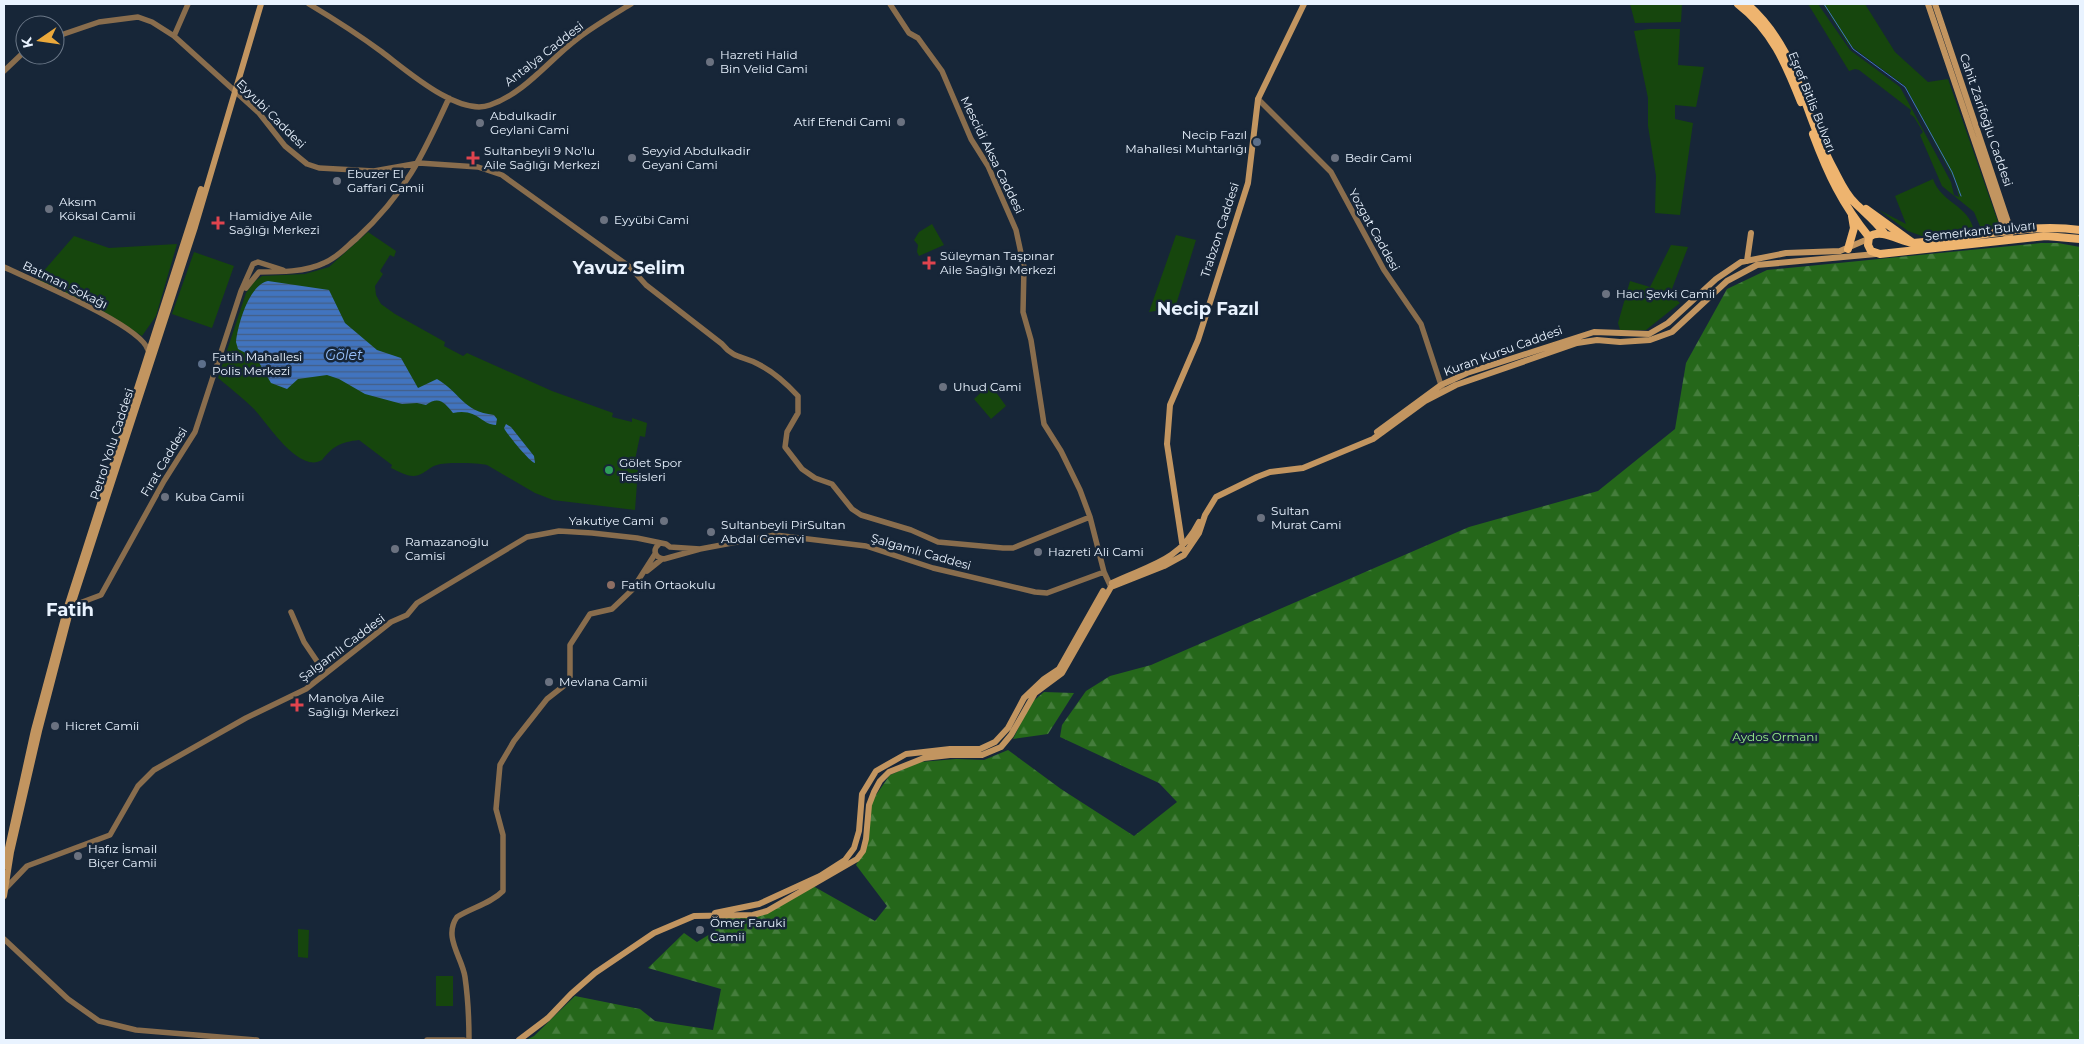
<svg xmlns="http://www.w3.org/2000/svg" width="2084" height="1044" font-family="Montserrat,sans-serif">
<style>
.green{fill:#16460d}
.forest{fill:url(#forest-firs)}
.water{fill:url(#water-rules)}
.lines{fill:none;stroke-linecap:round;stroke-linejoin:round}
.stream{stroke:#4174bf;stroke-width:1}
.tertiary{stroke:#896d4d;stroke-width:5.5}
.secondary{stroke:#c29560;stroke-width:6}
.primary{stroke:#eeb46f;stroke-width:8}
.worship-dot{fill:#6b7280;stroke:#172638;stroke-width:2}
.service-dot{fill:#5c6f8a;stroke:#172638;stroke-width:2}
.health-dot{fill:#e0444e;stroke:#172638;stroke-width:2}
.leisure-dot{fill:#2e9e5b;stroke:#172638;stroke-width:2}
.education-dot{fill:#8d6e63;stroke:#172638;stroke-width:2}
.labels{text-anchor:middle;stroke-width:5;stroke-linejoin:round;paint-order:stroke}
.street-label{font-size:12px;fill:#e9f3ff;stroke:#172638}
.poi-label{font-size:12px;fill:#e9f3ff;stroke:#172638;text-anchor:start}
.park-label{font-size:12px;fill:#9af18c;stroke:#172638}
.water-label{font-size:14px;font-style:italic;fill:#98c1fc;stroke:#172638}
.district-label{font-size:18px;font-weight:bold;fill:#e9f3ff;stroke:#172638}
</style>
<defs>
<pattern id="forest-firs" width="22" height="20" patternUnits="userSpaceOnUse" patternTransform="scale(1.25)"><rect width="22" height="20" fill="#25671a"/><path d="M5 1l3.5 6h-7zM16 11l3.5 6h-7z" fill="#457d3c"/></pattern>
<pattern id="water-rules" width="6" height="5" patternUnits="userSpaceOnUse" patternTransform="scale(1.25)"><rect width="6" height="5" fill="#4174bf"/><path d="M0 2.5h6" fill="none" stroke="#445e86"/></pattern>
</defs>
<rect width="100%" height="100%" fill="#172638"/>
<!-- green -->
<path class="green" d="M1630 4H1682L1681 22 1635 23Z
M1808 4H1818L1850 50 1900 87 1951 182 1954 195 1959 197 1955 181 1905 86 1848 44 1823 4H1865L1895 52 1928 82 1948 79 1998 222 1994 229 1982 231 1974 212 1942 186 1920 135 1923 132 1914 117 1910 114 1911 110 1859 70 1855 69 1849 71Z
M1649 29H1680L1678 65 1704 67 1696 107 1675 105V119L1693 123 1680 215 1655 213 1656 176 1648 126V98L1634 31Z
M1933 179C1941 203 1969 205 1974 231L1922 236 1908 231 1879 210 1906 224 1895 196Z
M932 224 944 245 919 256 917 252 918 245 914 240 919 232Z
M368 232 396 251 394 257 390 255 380 271 383 274 375 286 376 295 381 304 395 314 445 342 444 346 463 356 467 353 552 391 613 413 612 417 632 422V418L647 423 645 437 640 436 633 469 638 470 635 510 553 500 535 493 487 465C478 463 445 462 437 465 432 466 428 470 423 473 412 480 402 473 391 468L392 465 359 440C341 442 333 446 322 460 299 474 267 423 254 409 243 398 230 388 218 378L246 293 254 282 262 276 305 274 329 267Z
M1176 235 1196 240 1175 308 1149 312Z
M74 236 109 248 177 244 156 316 142 336 96 307 35 281Z
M1671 245 1688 247 1670 294 1680 303 1646 330H1620L1618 323 1630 281 1650 287Z
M194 252 234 266 212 328 172 314Z
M990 384 1006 406 991 419 974 399Z
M298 929 309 930 308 958 298 957Z
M436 976H453V1006H436Z"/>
<!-- forest -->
<path class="forest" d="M2041 243H2058L2080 247V1040H526L534 1036 575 996 640 1009 655 1021 713 1030 721 989 648 968 684 933 697 942 715 931 718 919 756 916 813 886 875 921 887 906 856 865 862 854 871 802 890 775 920 762 956 759 984 760 1008 750 1061 789 1134 836 1177 802 1159 783 1060 737 1062 725 1086 691 1110 676 1151 665 1469 527 1598 491 1675 429 1686 363 1727 289 1767 270Z
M1044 692 1074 693 1048 734 1013 739 1031 703Z"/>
<!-- water -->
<path class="water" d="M268 281 329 290 345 323 377 350 401 358 418 388 437 379C461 393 462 411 494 415L497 419 496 425C481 425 478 408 453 413 445 403 439 395 426 405L417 403 402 404 365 394 339 379 327 375 298 379 287 389 271 383 257 359 238 349 236 342C238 324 249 285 268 281Z
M506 424 511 427 534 456 535 463C530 462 506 433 504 428Z"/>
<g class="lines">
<!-- stream -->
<path class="stream" d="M1824 4 1853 49 1905 87 1952 172 1961 196"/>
<!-- tertiary -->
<path class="tertiary" d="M309 4C334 19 359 35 382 52 406 70 459 117 490 105 525 93 549 60 577 39 594 26 613 15 631 4
M890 4 909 33 918 38 942 71 971 139 988 166 1016 230 1024 267 1023 312 1031 340 1044 424 1061 451 1080 490 1090 517 1104 572 1111 587
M174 36 188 4
M55 37 99 22 138 17 152 22 174 36 259 113 285 146 307 164 319 168 374 171 419 163 478 167 502 175 630 267 646 285 722 344C734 359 743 356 758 364 774 372 786 383 798 396V413L787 432 785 447 802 469 815 478 832 484 852 509 861 515 911 530 938 542 1003 548H1013L1090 517
M4 71 25 51
M1258 99 1331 172 1384 270 1421 324 1442 388
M4 267C31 280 141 325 148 350
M246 288 259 272C279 272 306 272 324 263 337 258 346 247 357 238 405 194 423 155 449 98
M659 544C652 550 655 558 664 559L700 549 775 535 866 546 933 568 1035 592 1047 593 1104 572
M647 571 662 559
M69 607 101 595 164 481 195 432 241 291 253 264 258 262 283 270
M291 612 304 642 325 673
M6 888 27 866 110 835 138 786 154 770 246 718 306 689 391 622 407 615 417 603 527 537 559 531 592 533 637 538 666 544 670 547 700 549
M4 939 68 999 99 1021 136 1030 257 1040
M427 1040H464
M469 1040C469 1019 468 998 465 977 462 957 443 937 457 917 473 907 490 904 503 891V835L496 809 500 765 514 741 547 699 570 681V645L590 614 612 609 632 590 655 554"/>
<!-- secondary -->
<path class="secondary" d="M1928 4 2002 222 2001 232
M1935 4 2011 231 2010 236 2003 240
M1747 261 1751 233
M1377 432 1441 385 1467 373 1594 332 1649 334 1668 323 1716 279 1741 262 1786 253 1840 251 1868 239
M1183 549 1167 444 1170 405 1198 340 1248 183 1258 99 1304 4
M1112 583C1149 565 1179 562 1199 522
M4 866 34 730 67 607 201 189
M4 896 11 852 39 731 71 608 195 227 261 4
M715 913 759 904 820 876 845 860 854 848 859 831 862 794 876 771 906 754 950 749H980L995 742 1008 728 1024 698 1044 679 1059 669 1103 591
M519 1040 548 1018 571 994 595 973 654 933 694 916 753 915 767 911 857 859 863 851 866 839 869 805 874 792 880 781 889 772 924 758 950 755H982L1001 747 1011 735 1035 693 1062 673 1111 587 1164 566 1184 555 1199 533 1205 515 1216 497 1257 477 1270 472 1303 468 1373 439 1425 401 1456 385 1577 343 1597 340 1620 342 1650 340 1672 332 1727 281 1757 265 1876 254"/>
<!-- primary -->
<path class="primary" d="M1738 4C1772 30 1786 64 1801 102
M1747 4C1800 51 1801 109 1833 168 1839 179 1845 194 1855 203 1865 213 1876 221 1884 233
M1813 134C1828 174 1842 204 1869 237
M1866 209 1913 243
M2080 230C2025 222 1968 240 1913 243 1899 241 1881 228 1869 237L1868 245 1871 251 1880 254 2046 236 2080 239
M1848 249 1854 228 1852 216"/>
</g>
<!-- markers -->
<g class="worship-dot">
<circle cx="710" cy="62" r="5"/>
<circle cx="901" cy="122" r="5"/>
<circle cx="480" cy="123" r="5"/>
<circle cx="632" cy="158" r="5"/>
<circle cx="1335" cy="158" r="5"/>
<circle cx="337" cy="181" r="5"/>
<circle cx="49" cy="209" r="5"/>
<circle cx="604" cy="220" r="5"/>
<circle cx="1606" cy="294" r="5"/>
<circle cx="943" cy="387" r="5"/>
<circle cx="165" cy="497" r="5"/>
<circle cx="1261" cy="518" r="5"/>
<circle cx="664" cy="521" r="5"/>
<circle cx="711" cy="532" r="5"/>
<circle cx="395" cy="549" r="5"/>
<circle cx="1038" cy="552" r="5"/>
<circle cx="549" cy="682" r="5"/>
<circle cx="55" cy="726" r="5"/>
<circle cx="78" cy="856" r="5"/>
<circle cx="700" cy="930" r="5"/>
</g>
<g class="service-dot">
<circle cx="1257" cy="142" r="5"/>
<circle cx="202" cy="364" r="5"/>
</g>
<g class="health-dot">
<path d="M470.5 150.5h5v5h5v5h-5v5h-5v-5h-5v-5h5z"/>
<path d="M215.5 215.5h5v5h5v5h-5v5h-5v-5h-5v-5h5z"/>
<path d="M926.5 255.5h5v5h5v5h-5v5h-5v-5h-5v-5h5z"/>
<path d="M294.5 697.5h5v5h5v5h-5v5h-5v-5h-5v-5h5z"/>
</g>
<circle class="leisure-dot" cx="609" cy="470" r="5"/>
<circle class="education-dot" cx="611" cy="585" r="5"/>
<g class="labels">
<!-- street labels -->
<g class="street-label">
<text transform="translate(544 54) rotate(-38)" y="4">Antalya Caddesi</text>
<text transform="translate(1812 102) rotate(68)" y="4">Eşref Bitlis Bulvarı</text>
<text transform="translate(271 114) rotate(45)" y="4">Eyyubi Caddesi</text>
<text transform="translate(1986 120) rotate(71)" y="4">Cahit Zarifoğlu Caddesi</text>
<text transform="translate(992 155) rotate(64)" y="4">Mescidi Aksa Caddesi</text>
<text transform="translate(1220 230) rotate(-72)" y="4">Trabzon Caddesi</text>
<text transform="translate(1374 230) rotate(61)" y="4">Yozgat Caddesi</text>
<text transform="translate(1980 231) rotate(-6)" y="4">Semerkant Bulvarı</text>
<text transform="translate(65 285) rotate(26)" y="4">Batman Sokağı</text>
<text transform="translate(1503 351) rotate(-20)" y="4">Kuran Kursu Caddesi</text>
<text transform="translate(112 444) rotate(-72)" y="4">Petrol Yolu Caddesi</text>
<text transform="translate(164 462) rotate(-59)" y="4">Fırat Caddesi</text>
<text transform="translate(921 552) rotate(16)" y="4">Şalgamlı Caddesi</text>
<text transform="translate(342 648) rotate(-37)" y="4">Şalgamlı Caddesi</text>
</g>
<!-- poi labels -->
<g class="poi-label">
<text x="720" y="59">Hazreti Halid<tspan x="720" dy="14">Bin Velid Cami</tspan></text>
<text x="490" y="120">Abdulkadir<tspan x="490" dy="14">Geylani Cami</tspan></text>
<text x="891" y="126" text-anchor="end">Atif Efendi Cami</text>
<text x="1247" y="139" text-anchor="end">Necip Fazıl<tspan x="1247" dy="14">Mahallesi Muhtarlığı</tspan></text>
<text x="484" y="155">Sultanbeyli 9 No'lu<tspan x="484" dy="14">Aile Sağlığı Merkezi</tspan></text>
<text x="642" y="155">Seyyid Abdulkadir<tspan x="642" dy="14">Geyani Cami</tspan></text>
<text x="1345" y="162">Bedir Cami</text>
<text x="347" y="178">Ebuzer El<tspan x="347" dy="14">Gaffari Camii</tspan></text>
<text x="59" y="206">Aksım<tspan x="59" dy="14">Köksal Camii</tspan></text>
<text x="229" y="220">Hamidiye Aile<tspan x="229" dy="14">Sağlığı Merkezi</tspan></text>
<text x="614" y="224">Eyyübi Cami</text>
<text x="940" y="260">Süleyman Taşpınar<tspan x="940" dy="14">Aile Sağlığı Merkezi</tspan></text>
<text x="1616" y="298">Hacı Şevki Camii</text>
<text x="212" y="361">Fatih Mahallesi<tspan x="212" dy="14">Polis Merkezi</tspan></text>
<text x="953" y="391">Uhud Cami</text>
<text x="619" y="467">Gölet Spor<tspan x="619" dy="14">Tesisleri</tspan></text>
<text x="175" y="501">Kuba Camii</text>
<text x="1271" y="515">Sultan<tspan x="1271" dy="14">Murat Cami</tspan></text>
<text x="654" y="525" text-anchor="end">Yakutiye Cami</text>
<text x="721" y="529">Sultanbeyli PirSultan<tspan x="721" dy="14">Abdal Cemevi</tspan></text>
<text x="405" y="546">Ramazanoğlu<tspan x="405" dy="14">Camisi</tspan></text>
<text x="1048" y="556">Hazreti Ali Cami</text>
<text x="621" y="589">Fatih Ortaokulu</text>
<text x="559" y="686">Mevlana Camii</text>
<text x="308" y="702">Manolya Aile<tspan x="308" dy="14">Sağlığı Merkezi</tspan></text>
<text x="65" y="730">Hicret Camii</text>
<text x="88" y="853">Hafız İsmail<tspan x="88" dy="14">Biçer Camii</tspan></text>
<text x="710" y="927">Ömer Faruki<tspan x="710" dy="14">Camii</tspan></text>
</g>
<!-- park labels -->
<g class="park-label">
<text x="1775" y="741">Aydos Ormanı</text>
</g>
<!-- water labels -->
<g class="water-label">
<text x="344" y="360">Gölet</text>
</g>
<!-- district labels -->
<g class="district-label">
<text x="629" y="274">Yavuz Selim</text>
<text x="1208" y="315">Necip Fazıl</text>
<text x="70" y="616">Fatih</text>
</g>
</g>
<!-- border -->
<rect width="2084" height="1044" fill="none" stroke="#e9f3ff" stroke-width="10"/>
<!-- north arrow -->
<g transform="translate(40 40) rotate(257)"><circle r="24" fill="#172638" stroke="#6b7888"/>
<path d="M0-4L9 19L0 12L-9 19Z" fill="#eca93b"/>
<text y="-8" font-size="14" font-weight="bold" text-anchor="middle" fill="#e9f3ff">K</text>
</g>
</svg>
